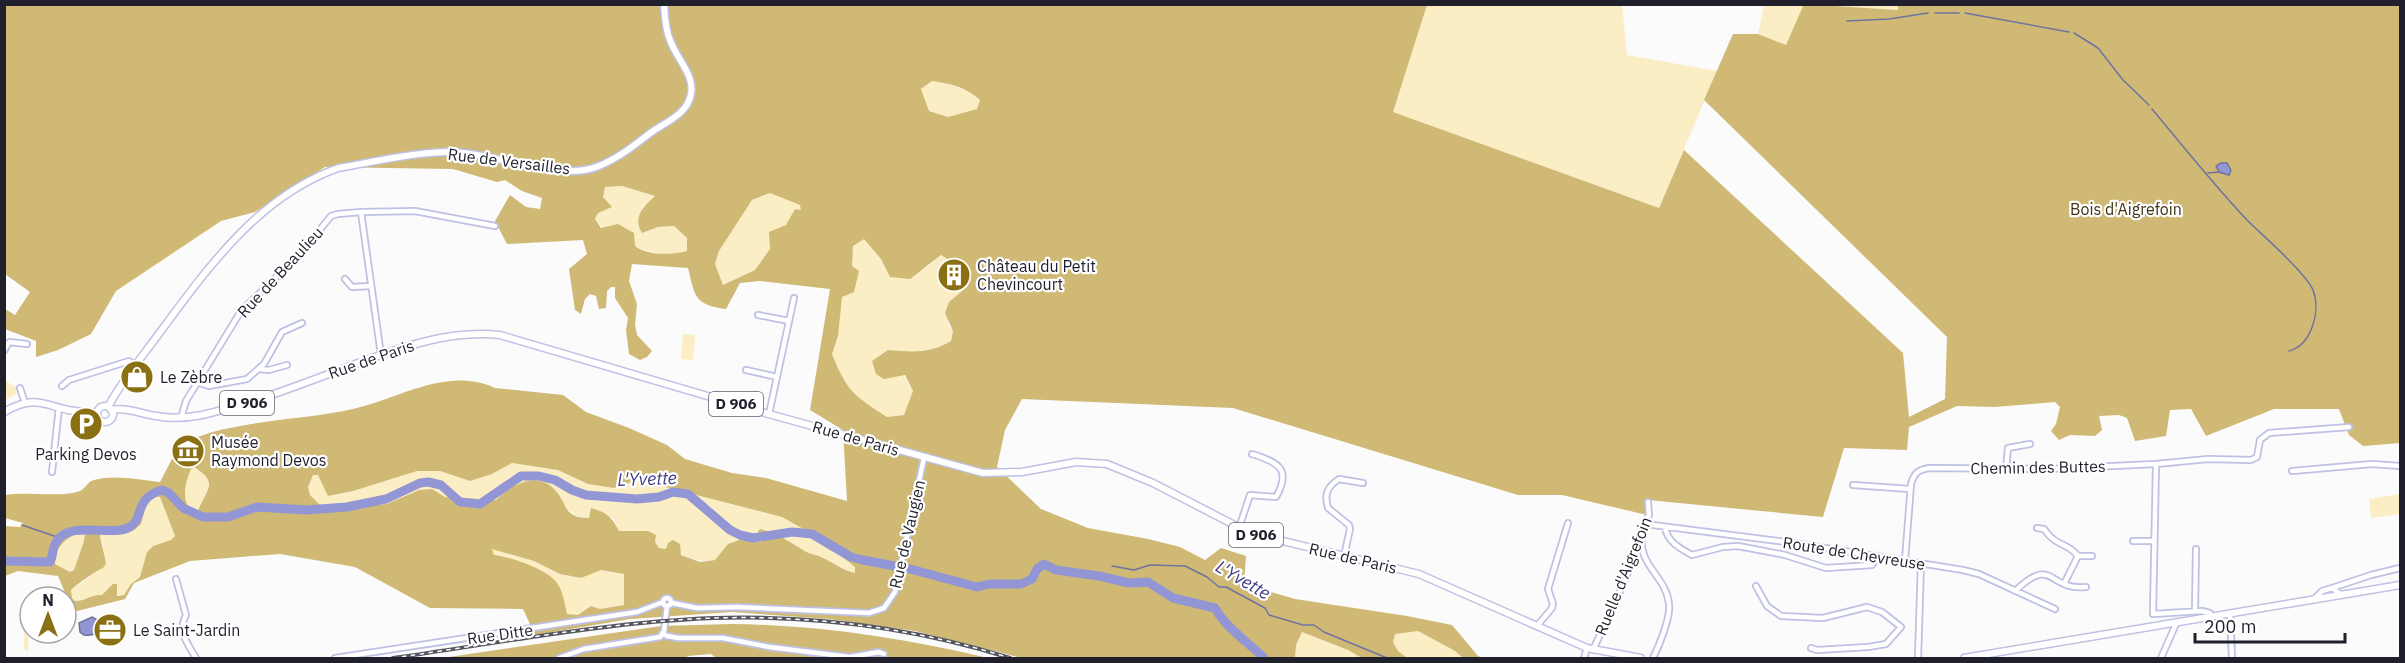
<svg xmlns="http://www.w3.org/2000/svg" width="2405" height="663" font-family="'IBM Plex Sans',sans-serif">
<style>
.green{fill:#fbedc4}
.forest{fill:#cfb974;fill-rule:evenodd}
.water{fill:#9396d4;stroke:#7073a2;stroke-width:1.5}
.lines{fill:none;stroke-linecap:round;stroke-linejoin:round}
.stream{stroke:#7073a2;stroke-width:1.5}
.river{stroke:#9396d4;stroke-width:9}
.minor-casing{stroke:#bec1e3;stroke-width:8}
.major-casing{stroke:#bec1e3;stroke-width:9}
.minor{stroke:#fff;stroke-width:4.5}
.major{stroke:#fff;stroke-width:6}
.rail-casing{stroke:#55565f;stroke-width:4}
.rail{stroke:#fff;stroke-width:1.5;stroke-dasharray:4.5;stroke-linecap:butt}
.labels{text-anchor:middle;stroke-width:4.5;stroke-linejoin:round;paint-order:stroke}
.shield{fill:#fff;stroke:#62636b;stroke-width:1.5}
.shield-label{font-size:15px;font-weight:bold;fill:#1f202c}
.street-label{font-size:16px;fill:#1f202c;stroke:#fff}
.park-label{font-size:16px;fill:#3e3416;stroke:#fff}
.poi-label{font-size:16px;fill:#1f202c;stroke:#fff;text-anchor:start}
.water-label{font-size:18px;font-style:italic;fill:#423f8a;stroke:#fff}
</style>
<rect width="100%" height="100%" fill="#fbfbfb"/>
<!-- green -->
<path class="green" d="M1427 5H1622L1627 55 1717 71 1659 208 1393 112Z
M1764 5H1804L1786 45 1758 34Z
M1813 5H1898L1899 10Z
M932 81C952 84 965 88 980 100L977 109 948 117 929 111 921 89Z
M622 186 656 197 643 206 642 233 658 227 674 226 687 238V251C682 252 677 255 673 255 650 256 607 237 595 219L603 197 604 187Z
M770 193 800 205 802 210 795 209C792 214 789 223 784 226 776 232 768 236 770 249L755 270 723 285 715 264 719 251 752 200Z
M864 238 881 259 890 277 926 268 941 255 968 272V286L949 302 948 324 953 331 951 341C930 354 911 352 888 350L913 391 904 415 887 417C853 395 847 391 832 354 838 335 838 316 842 297 845 278 852 266 853 246Z
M683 334 695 335 693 360 681 359Z
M4 380 19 389 18 393 5 400Z
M512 463 559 470 588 484 614 488 638 480 782 517C809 531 832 548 855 567V574C843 569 833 562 821 557 815 554 808 554 803 550 788 541 777 533 760 529L758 531 761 542 742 539 728 544 715 560C693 563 684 557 668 543L666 549 659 548 648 531H619L613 518C579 518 572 522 555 489L506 490 497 500 445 497 432 489 419 490 387 504 329 510 319 504 310 495 308 487 313 475 318 474 328 496 353 491 417 471H440L470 481 492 474Z
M194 467C220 483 206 490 198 511L194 512C180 501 185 483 191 469Z
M2400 494V514L2371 518 2369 499Z
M156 496 160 497 175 536 171 540 153 546 147 552 140 577 131 584 124 595H102L75 601 72 598 71 590 90 577 95 570 103 545 99 536 100 532H111L141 524 147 501Z
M85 532 84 541 74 570 70 572 55 564C54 547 69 535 85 532Z
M491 548 534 561 560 574 581 578 601 570 624 574V605L600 609 591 606 578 615 567 614 558 584C538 573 518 558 494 555Z
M24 623H29L28 652 24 649Z
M1418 631 1455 651 1463 658H1407L1398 651 1393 642 1395 633Z
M1302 632 1349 650 1362 658H1295L1296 645Z"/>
<!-- forest -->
<path class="forest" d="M1804 4 1898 10V4L2400 5V443L2363 446 2349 435 2339 409H2274L2206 436 2191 409 2170 410 2166 436 2135 441 2127 418 2119 415 2099 416 2102 430 2095 436 2070 435 2059 440 2051 431 2056 424 2060 407 2055 402 1995 407 1957 406 1909 427 1907 450 1844 448 1823 517 1648 500 1647 515 1562 495H1518L1233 408 1022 399 1005 430 997 467 1041 509 1088 528 1148 539 1180 547 1205 560 1221 548 1246 556 1244 584 1295 599 1407 616 1452 625 1478 656 1484 658H1463L1455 651 1418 631 1395 634 1393 642 1398 651 1407 658H1362L1348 650 1302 632 1296 645 1295 658H1022L915 631 829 619 732 612 630 619 535 635 523 609 430 608 355 567 280 554 190 561 134 583 125 599 73 612 58 576 18 571 5 576V526L20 527 23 523 5 518V495C26 491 60 498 80 491 85 489 88 481 94 480 113 474 141 480 160 482L173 457 199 460 195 438C206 434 218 430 230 428 270 419 313 418 353 409 399 399 447 366 495 388L563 395 586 412 629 428 667 445 685 459 732 473 766 478 847 501 843 430 810 410 830 289 759 281 740 283 726 309C694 305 695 296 688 268L632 264 629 281 637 304 635 325 637 335 652 351 647 357 640 360 629 354 626 330 628 318 615 298V287H611L607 291 606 308 599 309 596 296 590 294 585 299 581 314 575 310 569 269 587 254 583 240 507 244 495 221 510 195 526 207 540 209 542 198 522 191 505 180 497 182 453 169 325 167 255 212 221 221 116 291 91 334 58 350 36 357V341L5 329V309L15 315 30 292 5 274V5H1427L1393 112 1659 208 1684 150 1903 353 1909 417 1945 399 1947 337 1704 100 1733 34H1758L1786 45ZM932 81C952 84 965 87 980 100L977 109 948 117 929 111 921 89ZM622 186 655 196C644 206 632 217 642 233L658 227 674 226 687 238V251C672 255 648 256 635 246L634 233 618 224 601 228 595 219 598 213 612 207 603 197 605 187ZM770 193 800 205 801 210 795 209 786 225 769 232 770 249 755 270 723 285 715 264 719 251 752 200ZM864 239 881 259 890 277 910 279 941 255 968 272V286L949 302 945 313 953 331 951 341C930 354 911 352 888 350L872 361 876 374 884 379 905 375 913 391 904 415 887 417C853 395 847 391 832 354L838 336 842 297 854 292 859 271 852 266 853 246ZM512 463 558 470 588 484 614 488 638 480 782 517C809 531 832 548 855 567V573C842 570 833 562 821 557 815 554 808 554 803 550 788 541 777 533 760 529L758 531 761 542 742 539 728 544 715 560 700 562 681 555 680 544 673 540 668 543 666 549 659 548 655 542 656 535 648 531H619C612 517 606 512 591 508L589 518C563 518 568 504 555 490 537 470 511 485 496 500L445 497 432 489 419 490 387 504 330 510 319 504 310 495 308 487 313 475H318L328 496 353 491 417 471H440L470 481 492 474ZM194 467C220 483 206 490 198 511L194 512C180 502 185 483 191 469ZM156 496 160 497 175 536 171 540 153 546 147 552 140 577 131 584 124 595 117 596V584H113L102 595C92 594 85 601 75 601L72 598 71 590C76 585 97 570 103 568L106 564C105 555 99 538 100 532L134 530 141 524 147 501ZM85 532 84 541 74 570 70 572 55 564C54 547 69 534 85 532ZM492 549 534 561 560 574 581 578 601 570 624 574V605L600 609 591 606 578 615 567 614C565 605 563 591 557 583 547 569 511 557 494 555Z
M732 624C819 625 903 638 988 658H721L718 657 716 658 711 654 688 656 686 658H442L661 626Z"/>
<!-- water -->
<path class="water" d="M2221 163H2227L2231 170 2229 175 2219 172 2216 166Z
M92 617 103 623C101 633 94 636 84 635L80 632 79 623Z"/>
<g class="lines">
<!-- stream -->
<path class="stream" d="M1935 13H1959
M1965 13 2069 32
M1847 21 1889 19 1928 13
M2074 33 2098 48 2123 80 2149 105
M2152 109C2183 146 2213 184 2247 220 2262 235 2306 273 2313 290 2321 310 2312 345 2289 351
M2208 173 2219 172
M22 525 60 538
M1112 566 1134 570 1150 565 1185 566 1207 577 1219 587H1226L1265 608 1269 615 1303 625H1314L1324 632 1387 658"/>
<!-- river -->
<path class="river" d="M4 561 50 562C53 557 52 550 55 544 68 518 111 538 130 527 145 517 133 499 162 490L169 493 183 508 203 517H228L257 507 306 510 347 507 386 499 420 483 428 482 441 485 460 502 480 504 521 476H539L555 480 572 490 586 495 637 499 659 497 673 492 688 494 730 530 740 535 753 538 792 532 812 534 851 557 863 560 910 569 977 587 989 584H1021L1032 579 1037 569 1044 564 1056 570 1099 576 1129 583 1148 582 1173 598 1215 608C1226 628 1248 642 1264 658"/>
<!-- minor casing -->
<g class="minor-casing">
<path id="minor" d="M345 279 352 287 371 286
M758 315 789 321
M4 351 9 342 27 344
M381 355 361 212 415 211 495 226
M259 369 269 370 287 365
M746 370 777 377
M197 382 209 386 247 379 264 364 282 332 302 323
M62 386 69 380 129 361 136 366
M20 388 25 403
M769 414 794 298
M181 418 186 401 241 311 300 254 331 216 338 214 361 212
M2156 464 2153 614 2202 611 2210 613 2212 618
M2006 469 2008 448 2030 444
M2292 471 2372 464 2400 466
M52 472 59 407
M1853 485 1910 489
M1645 524 1794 543 1963 570 1979 574 2055 609
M1665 527C1667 542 1681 549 1692 555L1723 547 1738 546 1785 555 1826 568 1872 565 1878 556
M1239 528 1250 495 1276 497C1292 469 1278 462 1252 454
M2037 528 2044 529C2057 548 2066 541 2078 556
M1642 535C1638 567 1666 575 1669 604 1671 617 1659 646 1653 658
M2133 541H2154
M1344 556 1350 529 1349 525 1328 508C1324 494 1327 487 1339 479L1363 483
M1905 561 1911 484C1914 473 1918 470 1929 468L2049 469 2156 464 2208 459 2251 460 2257 457 2260 440 2269 433 2349 427
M176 579 186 615C177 632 188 644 196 658
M2064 584 2078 556H2092
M1756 586 1767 606 1781 616 1823 618 1867 607 1882 612 1901 627 1886 644 1868 647 1817 650 1811 648
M2332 588 2371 575 2400 568
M2015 591C2054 554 2047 591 2086 587
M663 602a4 4 0 1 1 8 0a4 4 0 1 1-8 0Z
M2314 599 2322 591 2332 588 2342 595
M672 603 697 608 737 607 869 613 884 608 895 592 924 458
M2195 611 2196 549
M2230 614 2232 658
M1537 626 1552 608 1553 604 1548 589 1568 523
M663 634 667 636 678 638H723L769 647 850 657 879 652 884 654
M1593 650 1626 578 1640 535 1649 515 1648 502
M335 658 637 612 663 602
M559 658 584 649 660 637 664 631 667 606
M1584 658 1587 648
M1918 658 1921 563
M2161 658 2176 624"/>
</g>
<!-- major casing -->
<g class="major-casing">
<path id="major" d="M97 414a8 8 0 1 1 16 0a8 8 0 1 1-16 0Z
M108 407C121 382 141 358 158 335 207 269 257 197 338 168 373 162 410 153 446 152 491 151 560 183 599 166 619 158 636 144 653 131 667 122 688 113 691 94 695 75 676 58 670 40 665 29 665 17 664 4
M111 410C128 407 141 414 156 416 171 419 187 418 202 415 255 403 307 382 358 363 406 346 449 330 500 335L765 413 983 473 1022 472 1076 462 1107 464 1153 483 1250 533 1419 574 1587 648 1641 658
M4 412C33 396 40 403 68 410 77 412 87 411 96 413
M1964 658 2400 585"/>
</g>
<!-- minor -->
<use href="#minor" class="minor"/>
<!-- major -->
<use href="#major" class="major"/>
<!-- rail casing -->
<g class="rail-casing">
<path id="rail" d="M393 658C499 643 607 622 714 618 813 615 915 628 1010 658"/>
</g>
<!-- rail -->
<use href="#rail" class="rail"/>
</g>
<!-- icons -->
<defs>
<g id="building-disc" transform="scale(1.725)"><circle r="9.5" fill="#8a7012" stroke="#fff"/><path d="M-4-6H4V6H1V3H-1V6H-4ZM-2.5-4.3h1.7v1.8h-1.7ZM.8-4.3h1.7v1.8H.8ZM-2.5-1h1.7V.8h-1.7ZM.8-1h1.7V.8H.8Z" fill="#fff"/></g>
<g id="shop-disc" transform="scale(1.725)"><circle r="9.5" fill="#8a7012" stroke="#fff"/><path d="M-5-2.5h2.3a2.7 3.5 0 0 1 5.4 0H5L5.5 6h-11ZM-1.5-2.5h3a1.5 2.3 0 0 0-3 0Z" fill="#fff"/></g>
<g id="parking-disc" transform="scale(1.725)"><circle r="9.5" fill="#8a7012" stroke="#fff"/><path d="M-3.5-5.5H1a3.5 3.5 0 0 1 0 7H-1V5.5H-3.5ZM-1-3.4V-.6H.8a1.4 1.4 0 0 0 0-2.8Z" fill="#fff"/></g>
<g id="museum-disc" transform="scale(1.725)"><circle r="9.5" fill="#8a7012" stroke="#fff"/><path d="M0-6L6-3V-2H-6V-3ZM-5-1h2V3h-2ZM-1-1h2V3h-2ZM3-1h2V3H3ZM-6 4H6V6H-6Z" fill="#fff"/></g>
<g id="office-disc" transform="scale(1.725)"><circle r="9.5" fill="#8a7012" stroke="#fff"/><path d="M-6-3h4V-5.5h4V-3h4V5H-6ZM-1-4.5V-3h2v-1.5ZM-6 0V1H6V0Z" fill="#fff"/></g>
</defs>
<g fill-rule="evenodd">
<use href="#building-disc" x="954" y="275"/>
<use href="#shop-disc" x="137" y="377"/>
<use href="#parking-disc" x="86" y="424"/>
<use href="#museum-disc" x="188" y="451"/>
<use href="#office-disc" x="110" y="630"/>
</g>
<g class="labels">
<!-- shield labels -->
<g class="shield">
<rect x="220" y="391" width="54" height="24" rx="4.5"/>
<rect x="709" y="392" width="54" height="24" rx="4.5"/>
<rect x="1229" y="523" width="54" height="24" rx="4.5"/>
</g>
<g class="shield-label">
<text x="247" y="408">D 906</text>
<text x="736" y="409">D 906</text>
<text x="1256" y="540">D 906</text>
</g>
<!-- street labels -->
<g class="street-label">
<text transform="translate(509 161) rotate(7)" y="6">Rue de Versailles</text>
<text transform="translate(280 272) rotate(-47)" y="6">Rue de Beaulieu</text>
<text transform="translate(371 359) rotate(-19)" y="6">Rue de Paris</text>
<text transform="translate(856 438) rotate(16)" y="6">Rue de Paris</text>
<text transform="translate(2038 467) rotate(-1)" y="6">Chemin des Buttes</text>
<text transform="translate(907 534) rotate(-77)" y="6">Rue de Vaugien</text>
<text transform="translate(1854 553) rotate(9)" y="6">Route de Chevreuse</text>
<text transform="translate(1353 558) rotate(13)" y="6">Rue de Paris</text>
<text transform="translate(1623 576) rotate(-68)" y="6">Ruelle d'Aigrefoin</text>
<text transform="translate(500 634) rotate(-8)" y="6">Rue Ditte</text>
</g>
<!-- park labels -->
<g class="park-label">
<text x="2126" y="215">Bois d'Aigrefoin</text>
</g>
<!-- poi labels -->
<g class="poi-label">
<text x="977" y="272">Château du Petit<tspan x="977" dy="18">Chevincourt</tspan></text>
<text x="160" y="383">Le Zèbre</text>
<text x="211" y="448">Musée<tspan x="211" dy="18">Raymond Devos</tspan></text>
<text x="86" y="460" text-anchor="middle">Parking Devos</text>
<text x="133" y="636">Le Saint-Jardin</text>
</g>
<!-- water labels -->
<g class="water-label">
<text transform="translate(647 479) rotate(-2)" y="6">L'Yvette</text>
<text transform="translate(1243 580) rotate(30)" y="6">L'Yvette</text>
</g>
</g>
<!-- border -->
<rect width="2405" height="663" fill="none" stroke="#1f202c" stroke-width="12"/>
<!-- north arrow -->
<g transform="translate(48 615)"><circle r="28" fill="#ffffff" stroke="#a5a6ab" stroke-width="1.5"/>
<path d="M0-4.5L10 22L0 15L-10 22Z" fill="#8a7012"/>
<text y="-9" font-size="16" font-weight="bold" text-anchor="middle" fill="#1f202c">N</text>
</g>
<!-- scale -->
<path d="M2195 633v9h150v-9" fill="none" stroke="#1f202c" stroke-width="3"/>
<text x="2204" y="633" font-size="18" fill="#1f202c" stroke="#ffffff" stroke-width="4.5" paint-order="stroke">200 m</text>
</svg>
